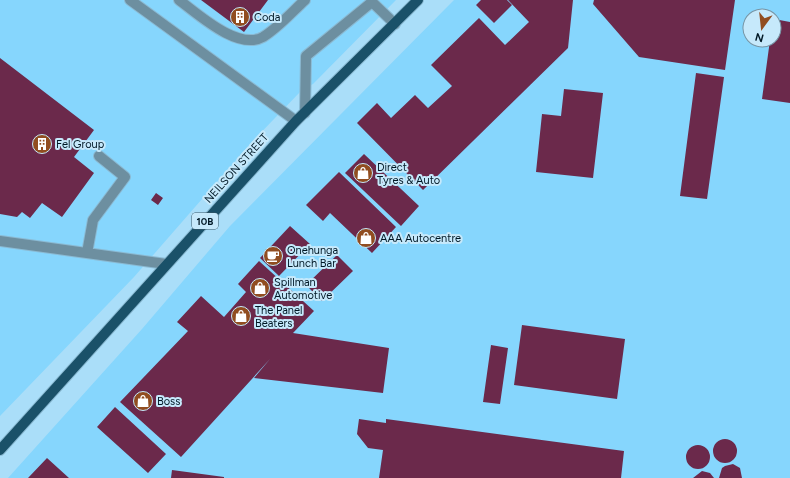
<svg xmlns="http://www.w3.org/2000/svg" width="790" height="478" font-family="Figtree,sans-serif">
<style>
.built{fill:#86d6fd;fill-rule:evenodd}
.building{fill:#6b294b}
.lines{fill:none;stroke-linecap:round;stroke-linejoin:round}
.minor-casing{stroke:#8bbad3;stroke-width:12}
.major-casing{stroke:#8bbad3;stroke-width:12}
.minor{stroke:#6d8fa0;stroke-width:10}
.major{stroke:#1a5169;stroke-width:10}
.labels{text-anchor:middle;stroke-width:4;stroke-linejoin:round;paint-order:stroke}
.shield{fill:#c6e9fb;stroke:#3b5765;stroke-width:1}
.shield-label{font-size:10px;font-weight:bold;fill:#001825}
.poi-label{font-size:11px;fill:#001825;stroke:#c6e9fb;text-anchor:start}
.street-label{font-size:11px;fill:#001825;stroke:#c6e9fb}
</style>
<rect width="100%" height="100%" fill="#aadef9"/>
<!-- built -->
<path class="built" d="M0 0H396L313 84 301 91 250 144 134 277 0 416Z
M454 0H790V478H8L142 329 230 226ZM750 16H774V40H750Z"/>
<!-- building -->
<path class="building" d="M201 0H268L244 32Z
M481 0H507L512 5 494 23 476 5Z
M508 0H573L568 48 423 190 357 123 377 103 391 118 415 95 428 108 452 86 431 65 479 18 505 45 529 22Z
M594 0H735L725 70 639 57 593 4Z
M774 19 790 22V103L762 99 770 40H774Z
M0 58 94 130 74 157 94 173 62 217 42 203 30 218 22 212 17 217 0 214Z
M696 73 724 77 707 199 680 196Z
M564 89 603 93 593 178 536 172 542 114 561 116Z
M364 154 419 206 401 226 345 173Z
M339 172 396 227 372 253 330 213 323 221 306 205Z
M156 193 163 198 158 205 151 200Z
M290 226 310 244 279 276 260 258Z
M337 255 353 271 322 301 306 285Z
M259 261 314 311 293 333 389 348 383 393 254 378 270 359 181 457 120 402 188 331 177 322 201 296 224 317 246 292 238 284Z
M522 325 625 339 617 399 514 385Z
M491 345 508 348 500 404 483 402Z
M115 407 166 454 148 473 97 427Z
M359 419 386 423V419L624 451 621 478H379L383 450 368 448 357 434Z
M713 451a12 12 0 1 1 24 0a12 12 0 1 1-24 0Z
M686 457a12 12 0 1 1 24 0a12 12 0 1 1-24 0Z
M47 458 69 478H28Z
M733 464 740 468 742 478H719L722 468 725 466Z
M172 470 224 477V478H171Z
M702 471 710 473 714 478H693Z"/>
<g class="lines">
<!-- minor casing -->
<g class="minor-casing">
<path id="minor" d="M130 0 296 121
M179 0C198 14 238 51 263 37 278 28 292 12 305 0
M305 113 306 56 372 2 395 24
M0 241 166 264
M87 253 93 220 125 177 99 156"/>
</g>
<!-- major casing -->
<g class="major-casing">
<path id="major" d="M0 450 296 121 418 0"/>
</g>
<!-- minor -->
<use href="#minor" class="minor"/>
<!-- major -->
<use href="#major" class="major"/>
</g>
<!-- icons -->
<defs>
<g id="building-disc" transform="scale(1)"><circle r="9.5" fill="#914d20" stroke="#c6e9fb"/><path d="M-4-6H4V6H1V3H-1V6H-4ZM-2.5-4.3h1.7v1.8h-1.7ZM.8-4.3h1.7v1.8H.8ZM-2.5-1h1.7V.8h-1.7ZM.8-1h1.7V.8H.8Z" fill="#fff"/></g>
<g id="shop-disc" transform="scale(1)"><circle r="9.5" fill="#914d20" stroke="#c6e9fb"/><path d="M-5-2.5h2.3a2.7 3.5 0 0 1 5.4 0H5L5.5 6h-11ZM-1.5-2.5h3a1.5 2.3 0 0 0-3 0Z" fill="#fff"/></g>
<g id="cafe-disc" transform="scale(1)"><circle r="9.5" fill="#914d20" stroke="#c6e9fb"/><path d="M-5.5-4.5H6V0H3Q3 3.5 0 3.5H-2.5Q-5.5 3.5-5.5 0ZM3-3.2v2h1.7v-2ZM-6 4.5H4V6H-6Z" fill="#fff"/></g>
</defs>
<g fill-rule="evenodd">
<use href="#building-disc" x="240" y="17"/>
<use href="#building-disc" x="42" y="144"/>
<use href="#shop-disc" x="363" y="173"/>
<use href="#shop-disc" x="366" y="238"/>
<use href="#cafe-disc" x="273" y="256"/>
<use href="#shop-disc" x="260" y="288"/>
<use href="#shop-disc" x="241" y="316"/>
<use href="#shop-disc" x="143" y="401"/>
</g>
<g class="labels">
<!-- shield labels -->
<rect class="shield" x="192" y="213" width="26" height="16" rx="3"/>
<g class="shield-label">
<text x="205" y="225">10B</text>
</g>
<!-- poi labels -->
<g class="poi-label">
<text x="254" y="21">Coda</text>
<text x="56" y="148">Fel Group</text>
<text x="377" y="171">Direct<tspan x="377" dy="13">Tyres &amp; Auto</tspan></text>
<text x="380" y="242">AAA Autocentre</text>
<text x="287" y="254">Onehunga<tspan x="287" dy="13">Lunch Bar</tspan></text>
<text x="274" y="286">Spillman<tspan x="274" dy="13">Automotive</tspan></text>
<text x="255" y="314">The Panel<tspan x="255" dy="13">Beaters</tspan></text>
<text x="157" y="405">Boss</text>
</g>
<!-- street labels -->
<g class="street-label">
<text transform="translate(236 168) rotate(-48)" y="4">NEILSON STREET</text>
</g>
</g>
<!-- north arrow -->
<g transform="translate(762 28) rotate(195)"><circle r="19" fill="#c6e9fb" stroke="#7795a5"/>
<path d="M0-3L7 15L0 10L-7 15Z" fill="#914d20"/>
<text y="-6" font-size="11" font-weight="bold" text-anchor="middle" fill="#001825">N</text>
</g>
</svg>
